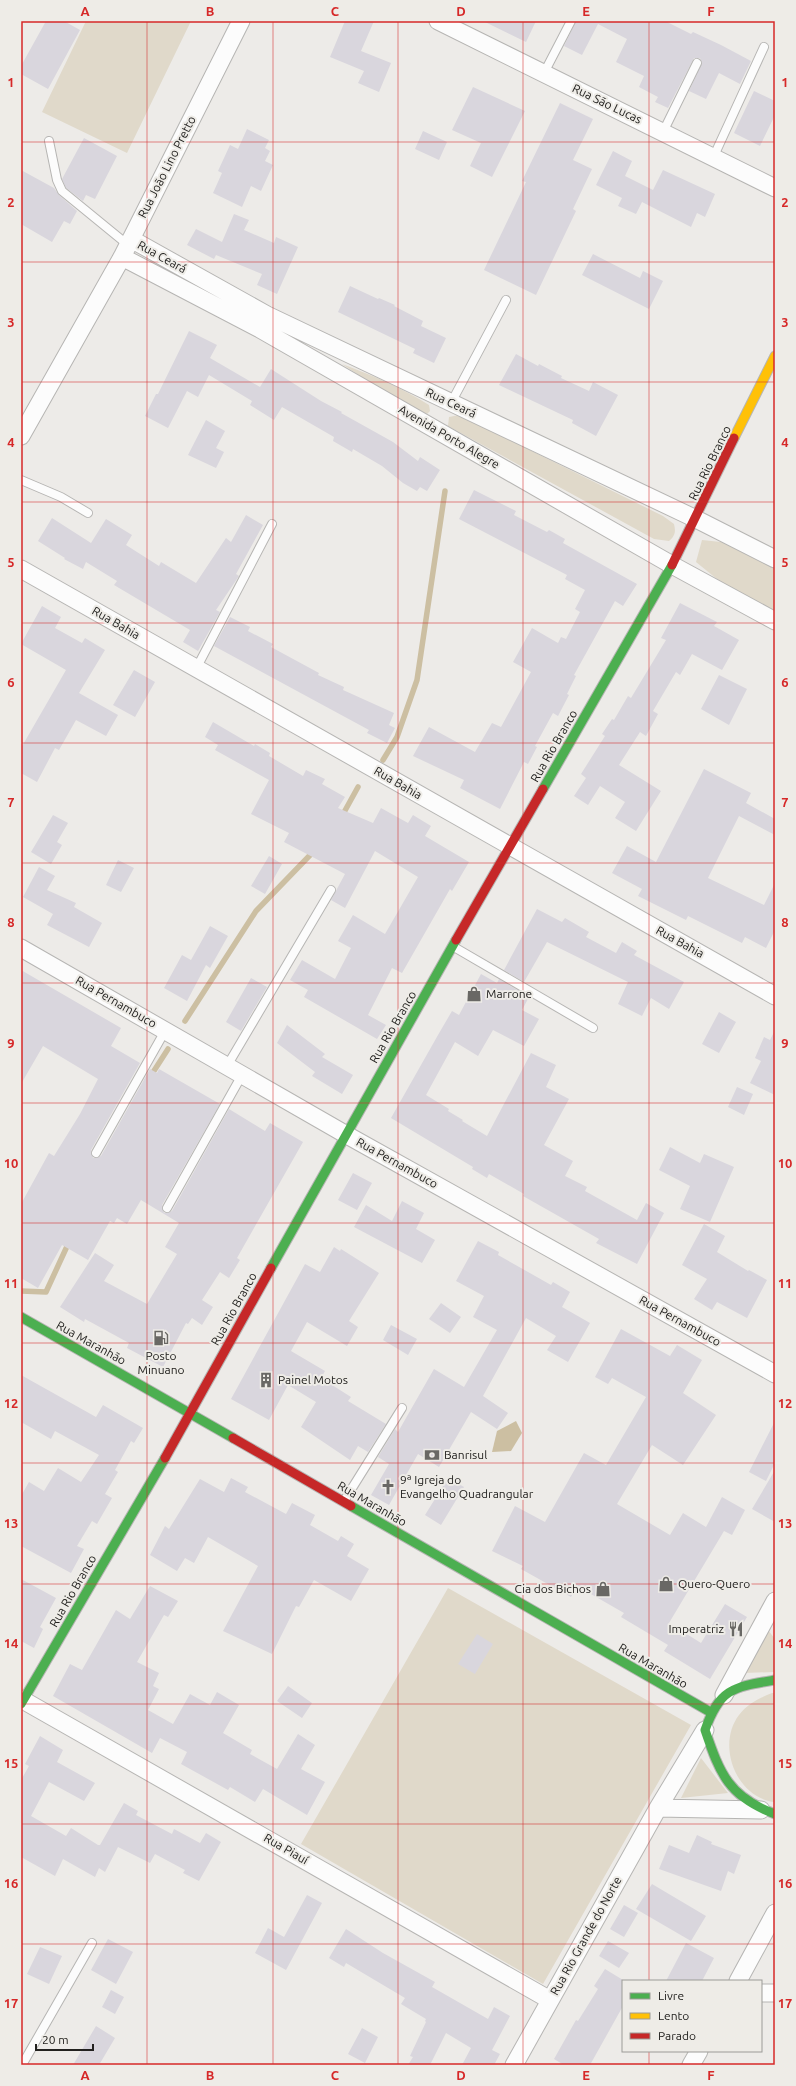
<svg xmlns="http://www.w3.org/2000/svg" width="796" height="2086" font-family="Ubuntu,sans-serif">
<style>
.green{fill:#e0d9ca}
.water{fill:#ccbfa2}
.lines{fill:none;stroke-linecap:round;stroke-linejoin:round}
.stream{stroke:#ccbfa2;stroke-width:5.5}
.building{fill:#d9d6dd}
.lane-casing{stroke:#b6b5b3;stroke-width:10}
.street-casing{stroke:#b6b5b3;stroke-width:19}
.fast-casing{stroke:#b6b5b3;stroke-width:11}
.slow-casing{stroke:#b6b5b3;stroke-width:11}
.jam-casing{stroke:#b6b5b3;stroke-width:11}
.lane{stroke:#fcfcfc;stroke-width:8}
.street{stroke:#fcfcfc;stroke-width:17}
.fast{stroke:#4caf50;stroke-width:9}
.slow{stroke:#ffc107;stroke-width:9}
.jam{stroke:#c62828;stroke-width:9}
.grid{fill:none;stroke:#d62828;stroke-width:1;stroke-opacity:0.55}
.labels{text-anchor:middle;stroke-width:4;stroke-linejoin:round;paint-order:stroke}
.street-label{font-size:12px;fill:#22211f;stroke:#eeece7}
.poi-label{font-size:12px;fill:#22211f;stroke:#eeece7;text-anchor:start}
.neatline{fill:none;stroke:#d62828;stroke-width:1.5}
.grid-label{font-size:13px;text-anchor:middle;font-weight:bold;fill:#d62828}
</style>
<rect width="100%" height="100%" fill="#edebe8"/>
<!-- green -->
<path class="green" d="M86 21H191L127 153 42 112Z
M342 364C372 375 402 388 429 405L430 411 427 414C396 400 369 382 342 364Z
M459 415 663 516 674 524C676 532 675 536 669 541L654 539 448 426 449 417Z
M702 540 730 543 775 568V611L728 588 696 562Z
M448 1588 691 1725 543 1984 301 1844Z
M768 1630 775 1639V1672L743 1673Z
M772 1693H775V1802C736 1798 716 1745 739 1715 748 1703 760 1698 772 1693Z
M701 1758 728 1793 681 1798Z"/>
<!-- water -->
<path class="water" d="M516 1421 522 1433 511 1451 492 1452 497 1431Z"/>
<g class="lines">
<!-- stream -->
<path class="stream" d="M383 760 397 737 417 680 445 491
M342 816 358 787
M185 1021 256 911 314 851
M150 1077 168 1049
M21 1291 46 1292 69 1242"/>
</g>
<!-- building -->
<path class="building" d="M46 21H64L80 30 48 89 21 74V66Z
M345 21H374L361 51 391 63 379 92 358 83 364 71 330 57Z
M483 21H536L526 42Z
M576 21H665L691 34 693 32 721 45 751 61 740 84 719 73 706 99 689 91 702 63 700 58H694L668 108 655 102 658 97 639 87 644 76 616 62 627 39 598 24 582 55 564 46Z
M473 87 525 111 492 177 470 166 481 143 452 130Z
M754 91 775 101V115L760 146 734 133Z
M560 103 593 119 573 160 592 169 573 209 576 211 536 295 484 270 526 182 522 181Z
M247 129 269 140 265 148 270 151 265 161 273 165 261 191 251 186 242 207 213 193 222 173 218 171 230 145 238 149Z
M423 131 447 142 439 160 415 149Z
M84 138 117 156 95 199 86 195 83 201 66 188 62 179Z
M613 151 632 161 625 176 653 190 663 170 715 194 705 217 697 213 691 227 642 202 636 214 618 206 622 198 596 185Z
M21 170 54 188 59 195 77 211 70 224 64 221 52 242 21 224Z
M234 214 249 220 244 230 274 243 276 237 298 247 277 294 257 285 262 274 216 255 214 259 187 245 196 229 222 242Z
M593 254 640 278 643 271 663 281 649 309 582 275Z
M350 286 378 299 379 298 395 305 394 306 423 321 421 326 446 338 434 363 413 353 415 349 338 312Z
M189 331 217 345 210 358 260 387 271 369 321 401 342 412 341 413 393 442 418 461 420 457 440 470 427 491 420 487 417 491 403 483 382 466 353 449 352 452 333 441 334 437 282 407 274 420 250 405 252 401 209 375 198 397 187 391 168 428 145 416 156 394H158Z
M516 354 538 366 539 364 562 376 561 378 589 391 593 382 618 395 596 436 572 423 573 420 499 385Z
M206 420 225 431 216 448 224 452 216 468 188 455Z
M474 490 516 511 514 515 547 532 549 530 565 539 563 543 637 584 623 606 615 601 574 675 576 676 567 694 569 695 558 716 553 713 535 746 537 747 528 764 524 762 500 809 460 788 464 780 413 756 429 727 475 752 492 723 501 727 531 672 513 662 532 628 558 643 561 637 566 639 580 612 575 609 585 590 565 579 567 575 459 519Z
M246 515 263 525 236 574 239 576 216 610 220 612 198 651 183 642 190 630 114 585 117 581 86 562 83 569 64 559 65 558 38 541 52 518 91 543 106 519 132 535 126 545 159 566 161 562 196 583 226 538 231 542Z
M680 603 717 622 714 626 739 640 722 670 692 654 680 675 676 672 653 711 658 714 646 736 640 732 619 765 661 791 636 831 615 818 625 802 600 786 588 805 574 796 586 778 581 774 605 736 602 734 612 719 614 720 628 696 631 698 666 640 661 638Z
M42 606 61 617 55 628 82 643 85 638 105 650 79 693 118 715 106 736 76 720 59 750 55 748 37 782 21 773V748L66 670 21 644Z
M230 617 250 627 248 631 273 644 271 647 319 673 318 675 344 687 343 690 394 713 389 725 395 728 387 743 367 733 369 730 214 646Z
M134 670 155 682 135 717 113 705Z
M719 675 747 689 729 725 701 709Z
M213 722 254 746 255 744 270 753 269 756 303 776 306 770 325 779 322 784 345 797 338 808 373 823 381 808 408 823 413 815 431 826 425 836 469 862 452 891 450 889 402 973 392 968 368 1015 386 1025 377 1039 304 997 308 990 290 980 302 960 335 979 351 948 338 941 353 915 385 934 418 877 375 851 345 908 331 900 345 874 284 842 289 833 251 814 269 780 215 750 218 745 205 737Z
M704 769 751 793 746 803 775 819V835L739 816 708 878 764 905 775 883V930L766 948 745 937 742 943 688 916 686 920 638 896 642 889 612 873 627 846 656 862Z
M53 815 68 823 57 842 62 845 51 864 31 852Z
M269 856 282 864 265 894 251 886Z
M118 860 134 868 121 892 106 885Z
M39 867 55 876 47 890 76 903 74 907 102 923 89 947 47 925 53 914 23 897Z
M537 909 562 922 565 918 589 932 586 937 616 953 622 942 637 951 634 955 684 982 669 1009 651 998 642 1016 618 1004 628 982 547 942 524 982 504 970Z
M210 926 228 936 210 968 206 965 187 1001 164 988 182 955 191 960Z
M21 970 121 1028 111 1046 140 1063 91 1150 93 1158H96L101 1156 150 1069 157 1073 159 1069 220 1104 162 1205 164 1213H167L172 1211 229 1109 265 1131 270 1123 303 1142 237 1258 240 1260 229 1278 220 1272 202 1300 213 1307 202 1325 192 1318 188 1324 186 1323 163 1367 127 1348 129 1343 85 1319 84 1322 60 1307 95 1253 114 1265 104 1281 147 1304 177 1254 165 1247 179 1223 141 1200 127 1224 117 1218 114 1223 110 1221 88 1260 62 1245 38 1288 21 1278V1204L49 1153 54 1156 80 1114 98 1079 43 1046 21 1084Z
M481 974 497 983 499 979 519 991 518 993 528 999 522 1010 539 1019 524 1046 493 1030 478 1056 455 1042 426 1095 449 1109 448 1111 463 1120 462 1121 487 1136 531 1053 556 1065 546 1087 569 1099 544 1145 573 1161 565 1176 587 1187 585 1191 637 1220 646 1203 664 1213 637 1264 596 1243 599 1239 523 1196 524 1194 489 1174 487 1178 472 1169 473 1167 391 1118 438 1035 452 1011 459 1015Z
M251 978 267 987 241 1031 226 1022Z
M719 1012 736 1022 719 1053 702 1044Z
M287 1025 325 1054 322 1057 353 1075 342 1094 312 1076 315 1072 277 1043Z
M775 1030V1095L750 1083 761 1061 755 1058 764 1037 770 1040Z
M737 1087 753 1094 744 1115 728 1107Z
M670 1147 700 1163 704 1154 734 1167 710 1222 680 1209 690 1186 659 1170Z
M353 1173 372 1183 357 1210 338 1200Z
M402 1201 424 1213 416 1229 435 1240 422 1263 354 1227 366 1205 392 1221Z
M704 1224 725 1236 717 1252 748 1271 749 1270 767 1280 747 1318 717 1302 712 1310 694 1299 707 1279 682 1265Z
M478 1241 499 1252 498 1255 551 1285 553 1282 570 1292 562 1307 590 1323 568 1362 547 1350 556 1336 526 1318 483 1396 508 1413 497 1429 471 1412 439 1467 418 1454 389 1505 371 1495 389 1464 378 1457 395 1429 398 1432 434 1369 464 1387 497 1330 473 1317 484 1296 456 1281Z
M334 1247 340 1251 341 1249 379 1273 349 1321 358 1327 347 1346 307 1322 291 1351 325 1371 321 1378 351 1397 348 1401 386 1424 368 1452 358 1446 350 1460 301 1427 316 1402 288 1385 269 1420 231 1399 305 1264 320 1272Z
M441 1303 461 1317 450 1333 429 1319Z
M391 1325 417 1339 408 1355 383 1340Z
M621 1329 670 1356 677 1345 702 1360 683 1393 716 1415 683 1465 652 1445 617 1504 670 1535 683 1513 706 1527 722 1497 745 1510 732 1535 724 1531 669 1623 701 1643 725 1604 747 1617 710 1679 664 1651 668 1645 621 1617 624 1613 577 1586 571 1597 521 1569 523 1566 492 1551 515 1506 545 1522 584 1453 606 1465 646 1397 612 1378 608 1384 595 1377Z
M21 1375 96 1417 103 1405 143 1428 134 1443 131 1441 115 1470 118 1472 105 1494 112 1498 97 1524 92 1521 77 1546 84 1549 71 1573 21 1546V1496L29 1482 44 1491 58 1468 81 1482 99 1455 55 1431 51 1439 21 1422Z
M775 1421V1463L766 1481 749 1472Z
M775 1470V1522L752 1509Z
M231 1478 248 1487 245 1492 286 1514 292 1503 315 1515 310 1525 338 1541 341 1536 354 1544 347 1556 369 1569 351 1601 314 1580 299 1607 296 1606 272 1654 223 1631 258 1566 208 1537 194 1563 185 1558 177 1571 150 1555 165 1526 169 1529 200 1479 224 1492Z
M448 1478 464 1487 441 1525 425 1515Z
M21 1579 56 1598 40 1627 43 1629 34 1648 21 1641Z
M150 1586 178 1601 168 1617 164 1615 137 1662 159 1673 153 1686 159 1689 148 1710 173 1724 190 1694 210 1705 217 1692 239 1705 223 1733 252 1750 250 1754 277 1769 298 1734 315 1745 301 1769 325 1782 307 1815 263 1789 255 1802 230 1787 228 1790 181 1764 187 1752 160 1738 152 1753 53 1696 70 1664 82 1670 116 1610 130 1619Z
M477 1634 493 1644 475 1674 458 1664Z
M288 1686 312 1703 302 1718 277 1701Z
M40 1736 63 1750 57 1762 95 1783 84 1801 49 1782 31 1816 66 1836 71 1828 98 1845H100L124 1803 138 1811 136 1815 172 1834 174 1829 200 1843 206 1833 221 1842 199 1881 183 1873 185 1870 155 1854 150 1863 118 1847 105 1872 99 1868 95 1877 63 1859 55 1876 21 1857V1780L29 1766 25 1764Z
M697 1835 712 1842 711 1844 741 1855 734 1874 728 1871 721 1891 659 1869 669 1845 689 1853Z
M652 1884 706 1916 691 1941 636 1909Z
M307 1895 322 1903 286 1970 255 1953 268 1928 284 1937Z
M624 1905 638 1913 624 1937 610 1929Z
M346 1929 383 1953 435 1982 432 1987 488 2019 494 2007 510 2016 492 2050 500 2054 494 2065H462L471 2048 446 2033 430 2065H408L413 2057 410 2056 426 2022 425 2021 426 2019 401 2004 405 1998 346 1963 344 1967 329 1958Z
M108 1939 133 1952 116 1984 91 1970Z
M608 1941 629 1953 619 1968 599 1956Z
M686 1943 714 1958 702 1981H666Z
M40 1947 62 1956 49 1984 27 1974Z
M605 1969 623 1980V2006L590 2065H564L554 2059 576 2020 578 2021 598 1989 594 1986Z
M111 1990 124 1997 115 2014 102 2007Z
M96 2026 115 2038 99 2065H73Z
M362 2028 378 2037 365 2063 348 2054Z"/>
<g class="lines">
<!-- lane casing -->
<g class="lane-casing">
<path id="lane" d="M544 73 571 21
M663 132 697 63
M49 141 57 180 62 191 128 245
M713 158 764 47
M451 403 506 300
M21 480 61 497 88 513
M196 669 272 524
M454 947 593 1028
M227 1066 331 890
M96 1153 165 1031
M167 1208 242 1075
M344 1501 402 1408
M22 2065 92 1943"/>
</g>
<!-- street casing -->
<g class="street-casing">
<path id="street" d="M438 21 775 188
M131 239 267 315 696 519 775 559
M122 257 260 329 672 565 775 621
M21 436 122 257 241 21
M21 569 775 996
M21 948 345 1134 775 1374
M724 1695 775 1601
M21 1699 550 2000
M658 1808 761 1810
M738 1981 775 1913
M761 1993H775
M514 2065 658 1808 705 1730
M691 2065 699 2051"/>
</g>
<!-- fast casing -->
<g class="fast-casing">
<path id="fast" d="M543 789 672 565
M271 1268 456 940
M21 1317 233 1438
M351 1506 712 1713
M775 1680C733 1687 720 1688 705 1730 720 1774 729 1797 775 1814
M21 1704 165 1458"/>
</g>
<!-- slow casing -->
<g class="slow-casing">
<path id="slow" d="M734 438 775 356"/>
</g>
<!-- jam casing -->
<g class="jam-casing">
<path id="jam" d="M672 565 734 438
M456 940 543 789
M233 1438 351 1506
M165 1458 271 1268"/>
</g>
<!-- lane -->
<use href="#lane" class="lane"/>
<!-- street -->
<use href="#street" class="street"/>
<!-- fast -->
<use href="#fast" class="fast"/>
<!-- slow -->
<use href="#slow" class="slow"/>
<!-- jam -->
<use href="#jam" class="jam"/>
</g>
<!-- grid -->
<path class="grid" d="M147 21V2065M273 21V2065M398 21V2065M523 21V2065M649 21V1981M21 142H775M21 262H775M21 382H775M21 502H775M21 623H775M21 743H775M21 863H775M21 983H775M21 1103H775M21 1223H775M21 1343H775M21 1463H775M21 1584H775M21 1704H775M21 1824H775M21 1944H775M649 2051V2065"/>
<!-- icons -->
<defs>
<g id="shop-bare" transform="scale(1.2)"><path d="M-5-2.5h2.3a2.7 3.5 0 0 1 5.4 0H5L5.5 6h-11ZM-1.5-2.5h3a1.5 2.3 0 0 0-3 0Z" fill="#696865" stroke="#eeece7" stroke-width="2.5" paint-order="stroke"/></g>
<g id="fuel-bare" transform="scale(1.2)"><path d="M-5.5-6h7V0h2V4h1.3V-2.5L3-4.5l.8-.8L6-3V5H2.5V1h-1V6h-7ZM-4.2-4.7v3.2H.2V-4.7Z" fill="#696865" stroke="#eeece7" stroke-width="2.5" paint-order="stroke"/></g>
<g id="building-bare" transform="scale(1.2)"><path d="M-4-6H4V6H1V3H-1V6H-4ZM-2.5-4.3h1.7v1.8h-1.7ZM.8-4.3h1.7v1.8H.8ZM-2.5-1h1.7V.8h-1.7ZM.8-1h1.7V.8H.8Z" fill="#696865" stroke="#eeece7" stroke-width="2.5" paint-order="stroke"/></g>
<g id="bank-bare" transform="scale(1.2)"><path d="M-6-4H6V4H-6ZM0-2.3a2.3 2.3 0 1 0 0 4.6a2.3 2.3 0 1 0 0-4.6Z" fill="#696865" stroke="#eeece7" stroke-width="2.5" paint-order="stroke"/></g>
<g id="church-bare" transform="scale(1.2)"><path d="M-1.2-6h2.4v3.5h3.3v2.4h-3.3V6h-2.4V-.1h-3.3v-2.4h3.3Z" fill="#696865" stroke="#eeece7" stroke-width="2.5" paint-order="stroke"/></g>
<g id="restaurant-bare" transform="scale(1.2)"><path d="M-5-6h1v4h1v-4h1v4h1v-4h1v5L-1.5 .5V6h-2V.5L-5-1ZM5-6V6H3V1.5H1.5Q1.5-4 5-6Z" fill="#696865" stroke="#eeece7" stroke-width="2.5" paint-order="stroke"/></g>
</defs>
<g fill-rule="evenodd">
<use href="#shop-bare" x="474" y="994"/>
<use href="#fuel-bare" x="161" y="1338"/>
<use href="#building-bare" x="266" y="1380"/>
<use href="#bank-bare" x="432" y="1455"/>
<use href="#church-bare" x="388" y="1487"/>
<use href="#shop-bare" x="666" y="1584"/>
<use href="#shop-bare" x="603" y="1589"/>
<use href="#restaurant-bare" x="736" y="1629"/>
</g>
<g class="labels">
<!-- street labels -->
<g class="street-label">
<text transform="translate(607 104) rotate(26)" y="4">Rua São Lucas</text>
<text transform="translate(167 167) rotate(-63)" y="4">Rua João Lino Pretto</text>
<text transform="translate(162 257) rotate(29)" y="4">Rua Ceará</text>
<text transform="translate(451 403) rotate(25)" y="4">Rua Ceará</text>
<text transform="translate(449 437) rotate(30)" y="4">Avenida Porto Alegre</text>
<text transform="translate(710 463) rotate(-64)" y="4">Rua Rio Branco</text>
<text transform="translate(116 623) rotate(30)" y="4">Rua Bahia</text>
<text transform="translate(554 746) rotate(-60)" y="4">Rua Rio Branco</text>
<text transform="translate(398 783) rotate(30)" y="4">Rua Bahia</text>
<text transform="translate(680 942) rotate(29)" y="4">Rua Bahia</text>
<text transform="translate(116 1002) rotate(30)" y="4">Rua Pernambuco</text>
<text transform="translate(393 1027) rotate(-60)" y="4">Rua Rio Branco</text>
<text transform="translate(397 1163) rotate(29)" y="4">Rua Pernambuco</text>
<text transform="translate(234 1309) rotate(-61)" y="4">Rua Rio Branco</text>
<text transform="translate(680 1321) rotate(29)" y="4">Rua Pernambuco</text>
<text transform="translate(91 1343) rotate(29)" y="4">Rua Maranhão</text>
<text transform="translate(372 1504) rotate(30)" y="4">Rua Maranhão</text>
<text transform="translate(73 1591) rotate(-60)" y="4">Rua Rio Branco</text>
<text transform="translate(653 1666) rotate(30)" y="4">Rua Maranhão</text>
<text transform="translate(286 1849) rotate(30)" y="4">Rua Piauí</text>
<text transform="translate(586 1936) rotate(-61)" y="4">Rua Rio Grande do Norte</text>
</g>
<!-- poi labels -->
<g class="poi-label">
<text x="486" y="998">Marrone</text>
<text x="161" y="1360" text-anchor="middle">Posto<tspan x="161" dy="14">Minuano</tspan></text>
<text x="278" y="1384">Painel Motos</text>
<text x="444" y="1459">Banrisul</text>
<text x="400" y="1484">9ª Igreja do<tspan x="400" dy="14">Evangelho Quadrangular</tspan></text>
<text x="678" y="1588">Quero-Quero</text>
<text x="591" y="1593" text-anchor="end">Cia dos Bichos</text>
<text x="724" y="1633" text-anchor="end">Imperatriz</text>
</g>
</g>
<!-- border -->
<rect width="796" height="2086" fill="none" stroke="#eeece7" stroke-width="44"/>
<!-- legend -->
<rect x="622" y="1980" width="140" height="72" fill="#eeece7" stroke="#9c9b97"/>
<rect x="630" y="1993" width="20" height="6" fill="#4caf50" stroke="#9c9b97"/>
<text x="658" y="2000" font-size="12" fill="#22211f">Livre</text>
<rect x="630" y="2013" width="20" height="6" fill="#ffc107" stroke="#9c9b97"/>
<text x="658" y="2020" font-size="12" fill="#22211f">Lento</text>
<rect x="630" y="2033" width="20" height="6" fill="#c62828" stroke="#9c9b97"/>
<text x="658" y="2040" font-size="12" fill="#22211f">Parado</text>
<!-- scale -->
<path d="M36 2044v6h57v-6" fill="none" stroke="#22211f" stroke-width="2"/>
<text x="42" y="2044" font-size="12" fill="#22211f" stroke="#eeece7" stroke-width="3" paint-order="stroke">20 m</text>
<rect x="22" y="22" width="752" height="2042" class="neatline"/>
<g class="grid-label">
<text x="85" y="16">A</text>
<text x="210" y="16">B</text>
<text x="335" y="16">C</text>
<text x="461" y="16">D</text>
<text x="586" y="16">E</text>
<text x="711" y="16">F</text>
<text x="11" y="87">1</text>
<text x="785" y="87">1</text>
<text x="11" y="207">2</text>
<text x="785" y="207">2</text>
<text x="11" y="327">3</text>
<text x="785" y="327">3</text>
<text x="11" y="447">4</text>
<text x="785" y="447">4</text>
<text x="11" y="567">5</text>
<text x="785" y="567">5</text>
<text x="11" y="687">6</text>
<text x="785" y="687">6</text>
<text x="11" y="807">7</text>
<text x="785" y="807">7</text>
<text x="11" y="927">8</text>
<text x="785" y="927">8</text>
<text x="11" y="1048">9</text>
<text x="785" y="1048">9</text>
<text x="11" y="1168">10</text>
<text x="785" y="1168">10</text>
<text x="11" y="1288">11</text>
<text x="785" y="1288">11</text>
<text x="11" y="1408">12</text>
<text x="785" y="1408">12</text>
<text x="11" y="1528">13</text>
<text x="785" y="1528">13</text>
<text x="11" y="1648">14</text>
<text x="785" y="1648">14</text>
<text x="11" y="1768">15</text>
<text x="785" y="1768">15</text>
<text x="11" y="1888">16</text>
<text x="785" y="1888">16</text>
<text x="11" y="2008">17</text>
<text x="785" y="2008">17</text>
<text x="85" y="2080">A</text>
<text x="210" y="2080">B</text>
<text x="335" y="2080">C</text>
<text x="461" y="2080">D</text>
<text x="586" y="2080">E</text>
<text x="711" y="2080">F</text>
</g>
</svg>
